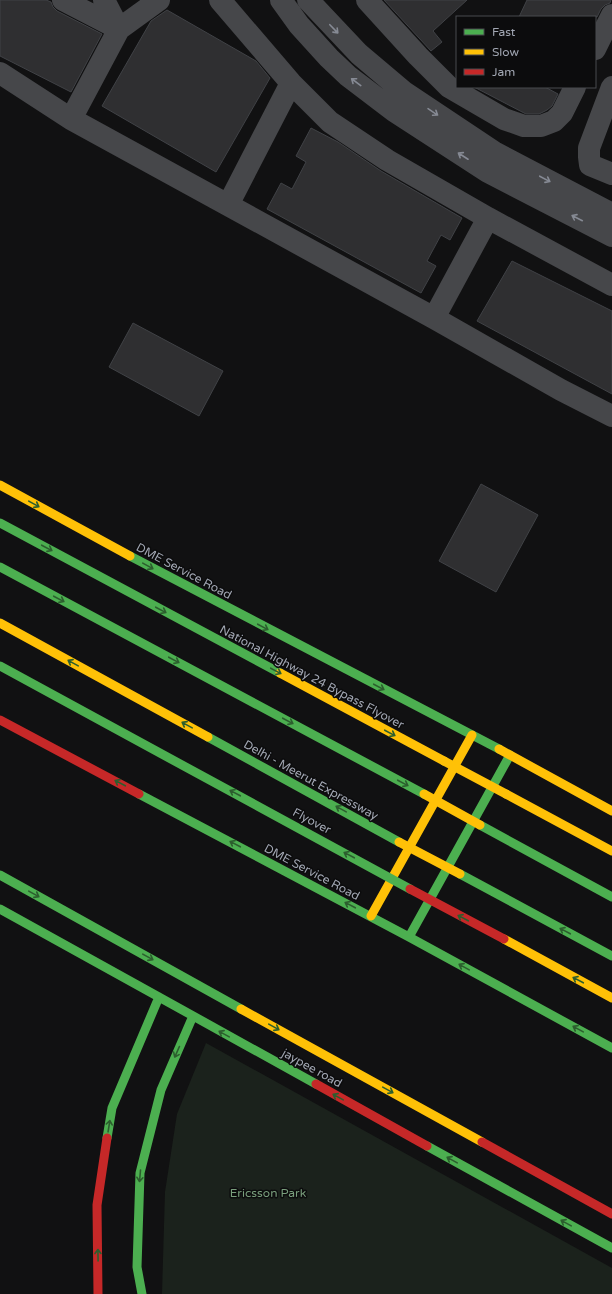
<svg xmlns="http://www.w3.org/2000/svg" width="612" height="1294" font-family="'Varela Round',sans-serif">
<style>
.green{fill:#1b221c}
.building{fill:#2f2f31;stroke:#404246}
.lines{fill:none;stroke-linecap:round;stroke-linejoin:round}
.street{stroke:#46474a;stroke-width:22}
.fast{stroke:#4caf50;stroke-width:9}
.slow{stroke:#ffc107;stroke-width:9}
.jam{stroke:#c62828;stroke-width:9}
.fast-bridge{stroke:#4caf50;stroke-width:9}
.slow-bridge{stroke:#ffc107;stroke-width:9}
.jam-bridge{stroke:#c62828;stroke-width:9}
.oneway{stroke:#868a94}
.oneway2{stroke:#2c5e2e}
.labels{text-anchor:middle;stroke-width:3;stroke-linejoin:round;paint-order:stroke}
.street-label{font-size:12px;fill:#a2a7b3;stroke:#0c0c0d}
.park-label{font-size:12px;fill:#799e7c;stroke:#0c0c0d}
</style>
<rect width="100%" height="100%" fill="#111112"/>
<!-- green -->
<path class="green" d="M206 1043 612 1268V1294H162L165 1192 177 1114Z"/>
<!-- building -->
<path class="building" d="M0 0H46L51 2 53 7 57 11 102 34 71 92 0 56Z
M384 0H467L433 31 442 42 431 51Z
M527 0H611L610 3 605 5 601 9 597 17H519Z
M167 10 256 61 270 78 216 172 102 106 151 21Z
M474 87H545L558 94 552 106 547 110 539 114H526Z
M311 128 338 142 381 171 462 218 450 240 441 235 427 261 436 266 421 293 267 209 281 183 292 189 306 162 296 156Z
M512 261 612 311V394L477 321Z
M133 323 223 371 199 416 109 367Z
M481 484 538 515 496 592 439 561Z"/>
<g class="lines">
<!-- street -->
<path class="street" d="M63 0 119 29
M104 0 119 29
M220 0 291 83 330 122 387 160 488 218 612 285
M281 0 299 25 329 58 348 76 394 111 488 172 612 236
M308 0 359 54 404 92 494 152 612 214
M367 0 418 56 449 87 504 119 524 126H541L554 121 562 113 575 87
M595 49 612 15
M0 73 71 119 434 318 561 390 612 416
M612 87 589 148V157L590 165 612 174
M71 119 119 29 159 0
M228 205 291 83
M434 318 488 218"/>
<!-- fast -->
<path class="fast" d="M0 523 280 673
M130 556 499 749
M0 567 424 794
M208 737 399 842
M139 794 409 937 612 1048
M480 825 612 897
M460 874 612 956
M0 875 241 1009
M0 909 316 1084
M409 937 510 755
M107 1138 112 1108 159 997
M427 1146 612 1248
M142 1294 137 1267 140 1173 161 1090 193 1016"/>
<!-- slow -->
<path class="slow" d="M0 485 130 556
M0 623 208 737
M280 673 444 761
M499 749 612 811
M506 794 612 851
M371 916 472 735
M241 1009 482 1142"/>
<!-- jam -->
<path class="jam" d="M0 720 139 794
M316 1084 427 1146
M482 1142 612 1214
M98 1294 97 1205 107 1138"/>
<!-- fast-bridge -->
<path class="fast-bridge" d="M0 666 410 889"/>
<!-- slow-bridge -->
<path class="slow-bridge" d="M444 761 506 794
M424 794 480 825
M399 842 460 874
M504 939 612 998"/>
<!-- jam-bridge -->
<path class="jam-bridge" d="M410 889 504 939"/>
</g>
<!-- one-way arrows -->
<defs><path id="oneway-shaft" d="M-6 0H5M1.5-3L5.5 0L1.5 3" fill="none" stroke-width="1.6" stroke-linecap="round" stroke-linejoin="round"/></defs>
<g class="oneway">
<use href="#oneway-shaft" transform="translate(334 29) rotate(46)"/>
<use href="#oneway-shaft" transform="translate(356 82) rotate(-143)"/>
<use href="#oneway-shaft" transform="translate(433 112) rotate(34)"/>
<use href="#oneway-shaft" transform="translate(463 156) rotate(-147)"/>
<use href="#oneway-shaft" transform="translate(545 179) rotate(28)"/>
<use href="#oneway-shaft" transform="translate(577 218) rotate(-153)"/>
</g>
<g class="oneway2">
<use href="#oneway-shaft" transform="translate(34 504) rotate(29)"/>
<use href="#oneway-shaft" transform="translate(47 548) rotate(28)"/>
<use href="#oneway-shaft" transform="translate(148 566) rotate(29)"/>
<use href="#oneway-shaft" transform="translate(59 599) rotate(28)"/>
<use href="#oneway-shaft" transform="translate(161 610) rotate(28)"/>
<use href="#oneway-shaft" transform="translate(263 627) rotate(28)"/>
<use href="#oneway-shaft" transform="translate(174 660) rotate(28)"/>
<use href="#oneway-shaft" transform="translate(73 663) rotate(-151)"/>
<use href="#oneway-shaft" transform="translate(276 671) rotate(28)"/>
<use href="#oneway-shaft" transform="translate(379 687) rotate(28)"/>
<use href="#oneway-shaft" transform="translate(288 721) rotate(28)"/>
<use href="#oneway-shaft" transform="translate(187 725) rotate(-151)"/>
<use href="#oneway-shaft" transform="translate(390 733) rotate(28)"/>
<use href="#oneway-shaft" transform="translate(120 783) rotate(-152)"/>
<use href="#oneway-shaft" transform="translate(403 783) rotate(28)"/>
<use href="#oneway-shaft" transform="translate(235 793) rotate(-152)"/>
<use href="#oneway-shaft" transform="translate(341 809) rotate(-151)"/>
<use href="#oneway-shaft" transform="translate(235 844) rotate(-152)"/>
<use href="#oneway-shaft" transform="translate(349 855) rotate(-152)"/>
<use href="#oneway-shaft" transform="translate(34 894) rotate(29)"/>
<use href="#oneway-shaft" transform="translate(350 905) rotate(-152)"/>
<use href="#oneway-shaft" transform="translate(463 918) rotate(-152)"/>
<use href="#oneway-shaft" transform="translate(565 931) rotate(-152)"/>
<use href="#oneway-shaft" transform="translate(148 957) rotate(29)"/>
<use href="#oneway-shaft" transform="translate(464 967) rotate(-151)"/>
<use href="#oneway-shaft" transform="translate(578 980) rotate(-152)"/>
<use href="#oneway-shaft" transform="translate(274 1027) rotate(29)"/>
<use href="#oneway-shaft" transform="translate(578 1029) rotate(-151)"/>
<use href="#oneway-shaft" transform="translate(224 1034) rotate(-151)"/>
<use href="#oneway-shaft" transform="translate(177 1052) rotate(114)"/>
<use href="#oneway-shaft" transform="translate(388 1090) rotate(29)"/>
<use href="#oneway-shaft" transform="translate(338 1097) rotate(-151)"/>
<use href="#oneway-shaft" transform="translate(109 1126) rotate(-81)"/>
<use href="#oneway-shaft" transform="translate(452 1160) rotate(-151)"/>
<use href="#oneway-shaft" transform="translate(140 1176) rotate(95)"/>
<use href="#oneway-shaft" transform="translate(566 1223) rotate(-151)"/>
<use href="#oneway-shaft" transform="translate(98 1255) rotate(-91)"/>
</g>
<g class="labels">
<!-- street labels -->
<g class="street-label">
<text transform="translate(184 571) rotate(28)" y="4">DME Service Road</text>
<text transform="translate(312 677) rotate(28)" y="4">National Highway 24 Bypass Flyover</text>
<text transform="translate(311 780) rotate(29)" y="4">Delhi - Meerut Expressway</text>
<text transform="translate(312 821) rotate(28)" y="4">Flyover</text>
<text transform="translate(312 872) rotate(28)" y="4">DME Service Road</text>
<text transform="translate(312 1068) rotate(29)" y="4">jaypee road</text>
</g>
<!-- park labels -->
<g class="park-label">
<text x="268" y="1197">Ericsson Park</text>
</g>
</g>
<!-- legend -->
<rect x="456" y="16" width="140" height="72" fill="#0c0c0d" stroke="#484a4f"/>
<rect x="464" y="29" width="20" height="6" fill="#4caf50" stroke="#484a4f"/>
<text x="492" y="36" font-size="12" fill="#a2a7b3">Fast</text>
<rect x="464" y="49" width="20" height="6" fill="#ffc107" stroke="#484a4f"/>
<text x="492" y="56" font-size="12" fill="#a2a7b3">Slow</text>
<rect x="464" y="69" width="20" height="6" fill="#c62828" stroke="#484a4f"/>
<text x="492" y="76" font-size="12" fill="#a2a7b3">Jam</text>
</svg>
